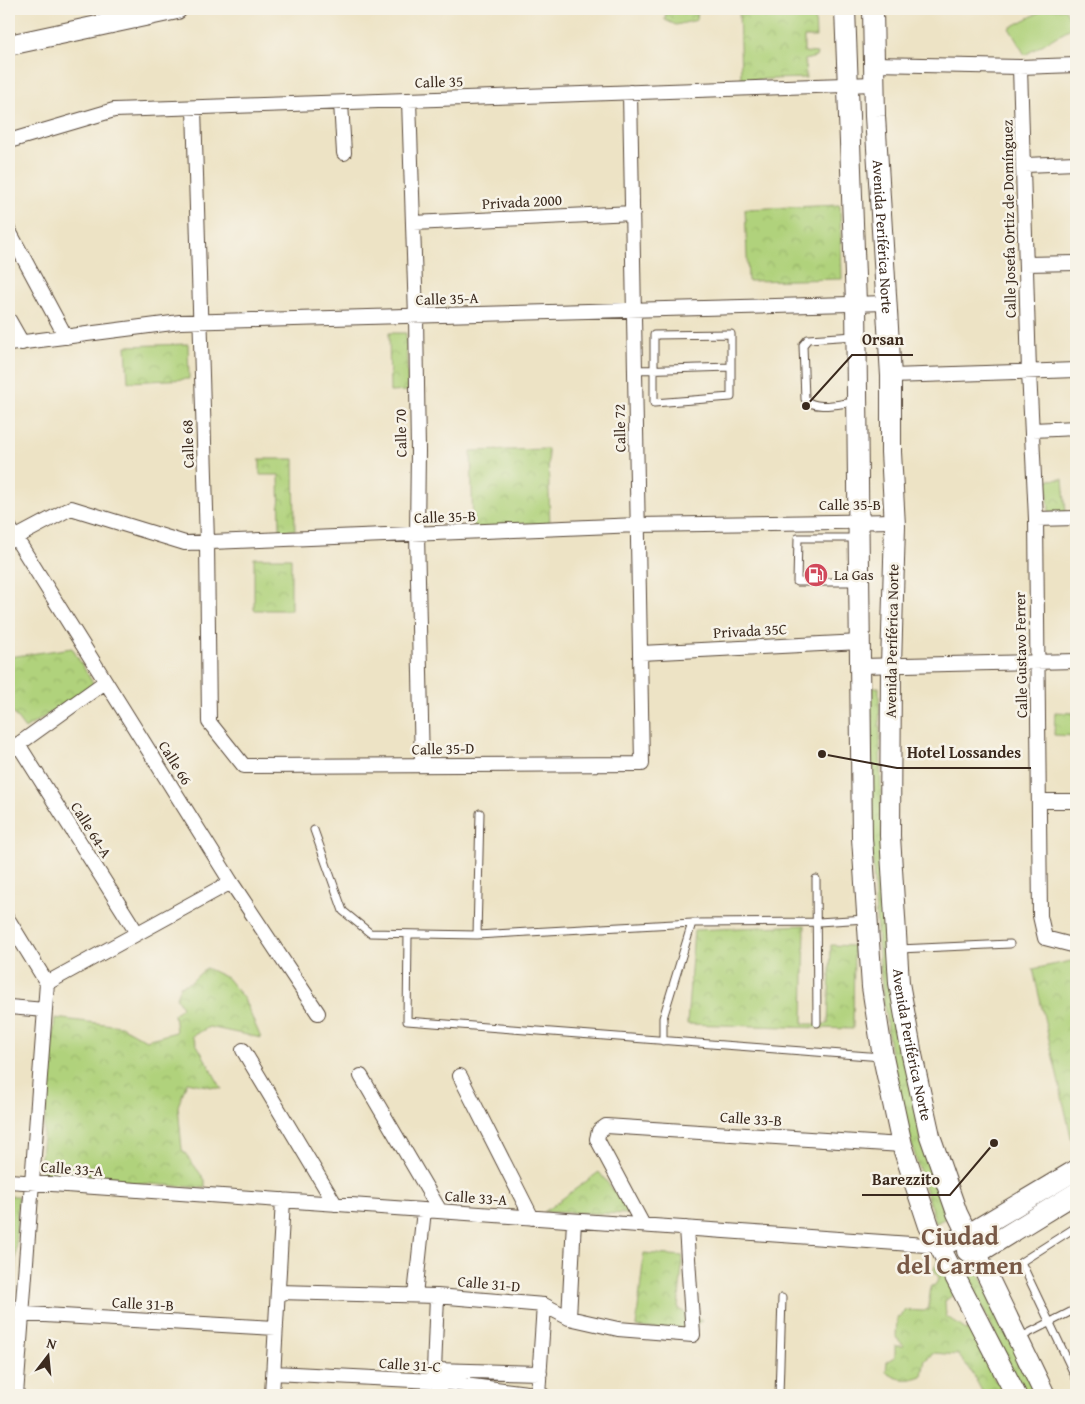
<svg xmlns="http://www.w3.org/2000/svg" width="1085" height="1404" font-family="'Gentium Book Plus',serif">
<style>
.green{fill:#b0d27b;stroke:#767e4c}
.park{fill:url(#park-crowns);stroke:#767e4c}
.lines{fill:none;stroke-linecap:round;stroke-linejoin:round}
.lane-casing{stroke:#564637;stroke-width:9}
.street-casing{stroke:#564637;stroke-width:16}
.secondary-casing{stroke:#564637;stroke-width:22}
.lane{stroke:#fff;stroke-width:7}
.street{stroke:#fff;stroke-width:14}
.secondary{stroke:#fff;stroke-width:20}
.labels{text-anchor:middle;stroke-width:5;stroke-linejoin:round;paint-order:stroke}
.street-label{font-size:15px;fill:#3b2a1e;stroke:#f7f3e8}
.poi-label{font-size:15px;fill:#3b2a1e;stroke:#f7f3e8;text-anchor:start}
.town-label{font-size:25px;font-weight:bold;fill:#785946;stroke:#f7f3e8}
.leader{fill:none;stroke:#3b2a1e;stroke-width:2}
.callout-dot{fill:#3b2a1e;stroke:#f7f3e8;stroke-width:2}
.callout-label{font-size:16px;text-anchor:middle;font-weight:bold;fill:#3b2a1e;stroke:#f7f3e8;stroke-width:5;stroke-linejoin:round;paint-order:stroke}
</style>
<defs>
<pattern id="park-crowns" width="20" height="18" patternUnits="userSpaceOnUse" patternTransform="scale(1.25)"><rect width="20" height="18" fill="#b0d27b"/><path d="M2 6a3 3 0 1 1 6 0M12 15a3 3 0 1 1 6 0" fill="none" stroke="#98b46a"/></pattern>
</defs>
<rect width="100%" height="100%" fill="#f7f3e8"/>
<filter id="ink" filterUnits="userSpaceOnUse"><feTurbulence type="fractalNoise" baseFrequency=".02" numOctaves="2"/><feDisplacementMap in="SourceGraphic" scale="10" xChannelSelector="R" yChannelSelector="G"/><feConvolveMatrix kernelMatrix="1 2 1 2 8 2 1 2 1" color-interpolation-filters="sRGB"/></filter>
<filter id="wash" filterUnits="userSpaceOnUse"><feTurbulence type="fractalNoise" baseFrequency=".0096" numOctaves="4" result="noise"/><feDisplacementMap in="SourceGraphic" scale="20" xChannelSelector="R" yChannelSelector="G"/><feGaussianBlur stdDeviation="1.12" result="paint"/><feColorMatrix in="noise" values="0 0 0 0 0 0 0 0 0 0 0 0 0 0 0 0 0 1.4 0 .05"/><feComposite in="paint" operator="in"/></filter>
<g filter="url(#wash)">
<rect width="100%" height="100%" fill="#ede3c5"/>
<!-- green -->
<path class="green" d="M1046 9H1065L1074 26 1025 55 1009 28Z"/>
<!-- park -->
<path class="park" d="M666 9H698L697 20 676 25 665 20Z
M739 9H799V13L815 12 816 37H804V52L817 53 816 57 805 60 806 78 741 80Z
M840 205 842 279 748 281 745 209Z
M389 333H406L408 391 390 392Z
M188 344 189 379 128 382 126 346Z
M548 449 550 530 473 532 471 451Z
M260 459H294L295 530 280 531 279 475H260Z
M1063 479 1066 513H1049L1047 480Z
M254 558H291V610H254Z
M72 648 94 685 25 729 13 713 9 715V657Z
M879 687 882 837 921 1138 946 1218 936 1223C918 1168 901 1112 891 1055 872 934 871 810 867 688Z
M1055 712 1076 713V736L1054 735Z
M805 925 803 1024H828L831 945 854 946 853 1029 687 1024 694 930Z
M1076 960V1154H1075L1033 969Z
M206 968 227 978 244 999 261 1038 209 1027 192 1036 222 1089 187 1082 178 1106 182 1149 205 1180V1188L39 1176 55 1018 121 1026 146 1040 176 1032 174 1014 182 1007 176 997 180 986 191 982Z
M599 1172 632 1214 544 1212Z
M9 1196H18L14 1303H9Z
M644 1253 683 1256 678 1309 702 1321 686 1332 636 1327Z
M939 1259 957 1292 945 1301 946 1316 966 1330 976 1326 988 1345 978 1346 983 1355 990 1353 995 1362 989 1367 995 1381 1000 1380 1011 1395H984L970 1369 958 1355 934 1353 925 1360 922 1376C909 1381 898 1381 886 1372L887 1362 895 1357V1346H904L896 1337 897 1318 901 1317 905 1310 924 1311 928 1309 931 1286 935 1285 939 1278 934 1269Z
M976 1266 1038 1395H1024L965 1272Z"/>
</g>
<g filter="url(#ink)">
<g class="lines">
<!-- lane casing -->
<g class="lane-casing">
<path id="lane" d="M731 334V397L654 403V335Z
M636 370 731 367
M855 402C841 403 815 411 805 399L803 345 808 339 855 336
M856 582H797L798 538H857
M314 830 343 911 370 933 477 935 692 923 818 922 866 919
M816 879 817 1023
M408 934 407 1021 882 1057
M477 935 480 813
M899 949 1010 944
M663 1041V1018L692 923
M1076 1227 1021 1262 1076 1378
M1019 1338 1076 1309
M779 1395 782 1298"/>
</g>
<!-- street casing -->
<g class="street-casing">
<path id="street" d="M874 64 1020 67 1076 65
M1020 67 1029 371 1036 519 1040 916 1045 938 1076 946
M409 100 416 317 418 451 417 534 422 765
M341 103 344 153
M194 108 207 542 209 722 244 766 642 764 630 92
M9 141 114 110 874 84
M1025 165 1076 163
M413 223 633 213
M9 231 66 337
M1026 264 1076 263
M9 320 22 343
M9 344 180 322 887 303
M891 376 1076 370
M1033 430 1076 428
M1036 519 1076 518
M9 527 231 882 318 1013
M9 541 71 508 185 543 638 525 895 521
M641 653 861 642
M861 666 1076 661
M18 744 137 933
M9 751 105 682
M1040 801H1076
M9 921 47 983 16 1395
M47 983 231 882
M9 1007 45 1010
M243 1050 335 1204
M361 1076 440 1211
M460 1076 532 1218
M9 1181 940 1246
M643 1225 597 1139 599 1131 606 1126 902 1145
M278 1292 437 1296 544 1305 569 1318 618 1329 693 1335 686 1228
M415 1295 424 1210
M9 1313 276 1328
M569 1318 574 1221
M434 1370 540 1373
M274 1373 433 1381 543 1395
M272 1395 283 1200
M433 1395 437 1296
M538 1395 544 1305"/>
</g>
<!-- secondary casing -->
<g class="secondary-casing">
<g id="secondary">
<path d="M845 9 856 303 862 838 872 987 883 1057 902 1145 929 1226 1016 1395"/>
<path id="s1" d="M873 9 875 116 891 376V452L895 526 891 666 890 836 899 983 912 1055 930 1136 957 1213 1045 1395"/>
<path d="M9 45 177 9"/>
<path d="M940 1246 967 1235 1076 1170"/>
<path d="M967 1251 978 1253 1076 1193"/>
</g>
</g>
<!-- lane -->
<use href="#lane" class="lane"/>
<!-- street -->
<use href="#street" class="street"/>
<!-- secondary -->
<use href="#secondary" class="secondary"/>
</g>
</g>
<!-- icons -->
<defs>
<g id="fuel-disc" transform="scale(1.25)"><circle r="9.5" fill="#d1495b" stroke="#f7f3e8"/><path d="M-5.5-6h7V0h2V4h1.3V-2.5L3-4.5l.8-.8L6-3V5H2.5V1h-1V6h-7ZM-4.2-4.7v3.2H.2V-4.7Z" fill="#fff"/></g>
</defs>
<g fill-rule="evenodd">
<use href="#fuel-disc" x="816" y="575"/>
</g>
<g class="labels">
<!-- street labels -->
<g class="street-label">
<text transform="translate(439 82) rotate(-2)" y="5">Calle 35</text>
<text transform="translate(522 202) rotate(-3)" y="5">Privada 2000</text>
<text transform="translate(1009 219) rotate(-91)" y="5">Calle Josefa Ortiz de Domínguez</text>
<text dy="5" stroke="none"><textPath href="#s1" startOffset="228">Avenida Periférica Norte</textPath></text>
<text transform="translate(447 299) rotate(-2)" y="5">Calle 35-A</text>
<text transform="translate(620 428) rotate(-91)" y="5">Calle 72</text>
<text transform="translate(401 433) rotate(-91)" y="5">Calle 70</text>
<text transform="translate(188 444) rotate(-92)" y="5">Calle 68</text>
<text x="850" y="510">Calle 35-B</text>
<text transform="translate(445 517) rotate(-2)" y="5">Calle 35-B</text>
<text transform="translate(750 631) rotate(-3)" y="5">Privada 35C</text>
<text transform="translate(892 641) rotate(-89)" y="5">Avenida Periférica Norte</text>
<text transform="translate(1021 655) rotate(-91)" y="5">Calle Gustavo Ferrer</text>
<text transform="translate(443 749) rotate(-1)" y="5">Calle 35-D</text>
<text transform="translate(175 763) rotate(58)" y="5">Calle 66</text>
<text transform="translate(91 830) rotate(58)" y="5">Calle 64-A</text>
<text dy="5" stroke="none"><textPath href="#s1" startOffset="1038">Avenida Periférica Norte</textPath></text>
<text transform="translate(751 1119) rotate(4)" y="5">Calle 33-B</text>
<text transform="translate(72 1169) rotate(4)" y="5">Calle 33-A</text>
<text transform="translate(476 1198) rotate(4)" y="5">Calle 33-A</text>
<text transform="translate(489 1284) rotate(5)" y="5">Calle 31-D</text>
<text transform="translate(143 1304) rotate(3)" y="5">Calle 31-B</text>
<text transform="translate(410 1365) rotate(4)" y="5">Calle 31-C</text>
</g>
<!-- poi labels -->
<g class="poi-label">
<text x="834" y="580">La Gas</text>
</g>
<!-- town labels -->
<g class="town-label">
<text x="960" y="1245">Ciudad<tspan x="960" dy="29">del Carmen</tspan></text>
</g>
</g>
<!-- callouts -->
<path class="leader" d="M806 406L852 355H913M822 754L897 768H1031M994 1143L950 1195H862"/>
<g class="callout-dot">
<circle cx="806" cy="406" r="5"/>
<circle cx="822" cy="754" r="5"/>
<circle cx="994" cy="1143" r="5"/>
</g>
<g class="callout-label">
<text x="883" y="345">Orsan</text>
<text x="964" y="758">Hotel Lossandes</text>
<text x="906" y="1185">Barezzito</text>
</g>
<!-- margin -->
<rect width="1085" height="1404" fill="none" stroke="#f7f3e8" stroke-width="30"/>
<!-- north arrow -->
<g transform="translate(48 1356) rotate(16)" stroke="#f7f3e8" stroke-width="4" paint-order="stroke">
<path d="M0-4L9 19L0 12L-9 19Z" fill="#3b2a1e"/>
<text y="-8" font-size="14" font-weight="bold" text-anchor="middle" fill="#3b2a1e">N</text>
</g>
</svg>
